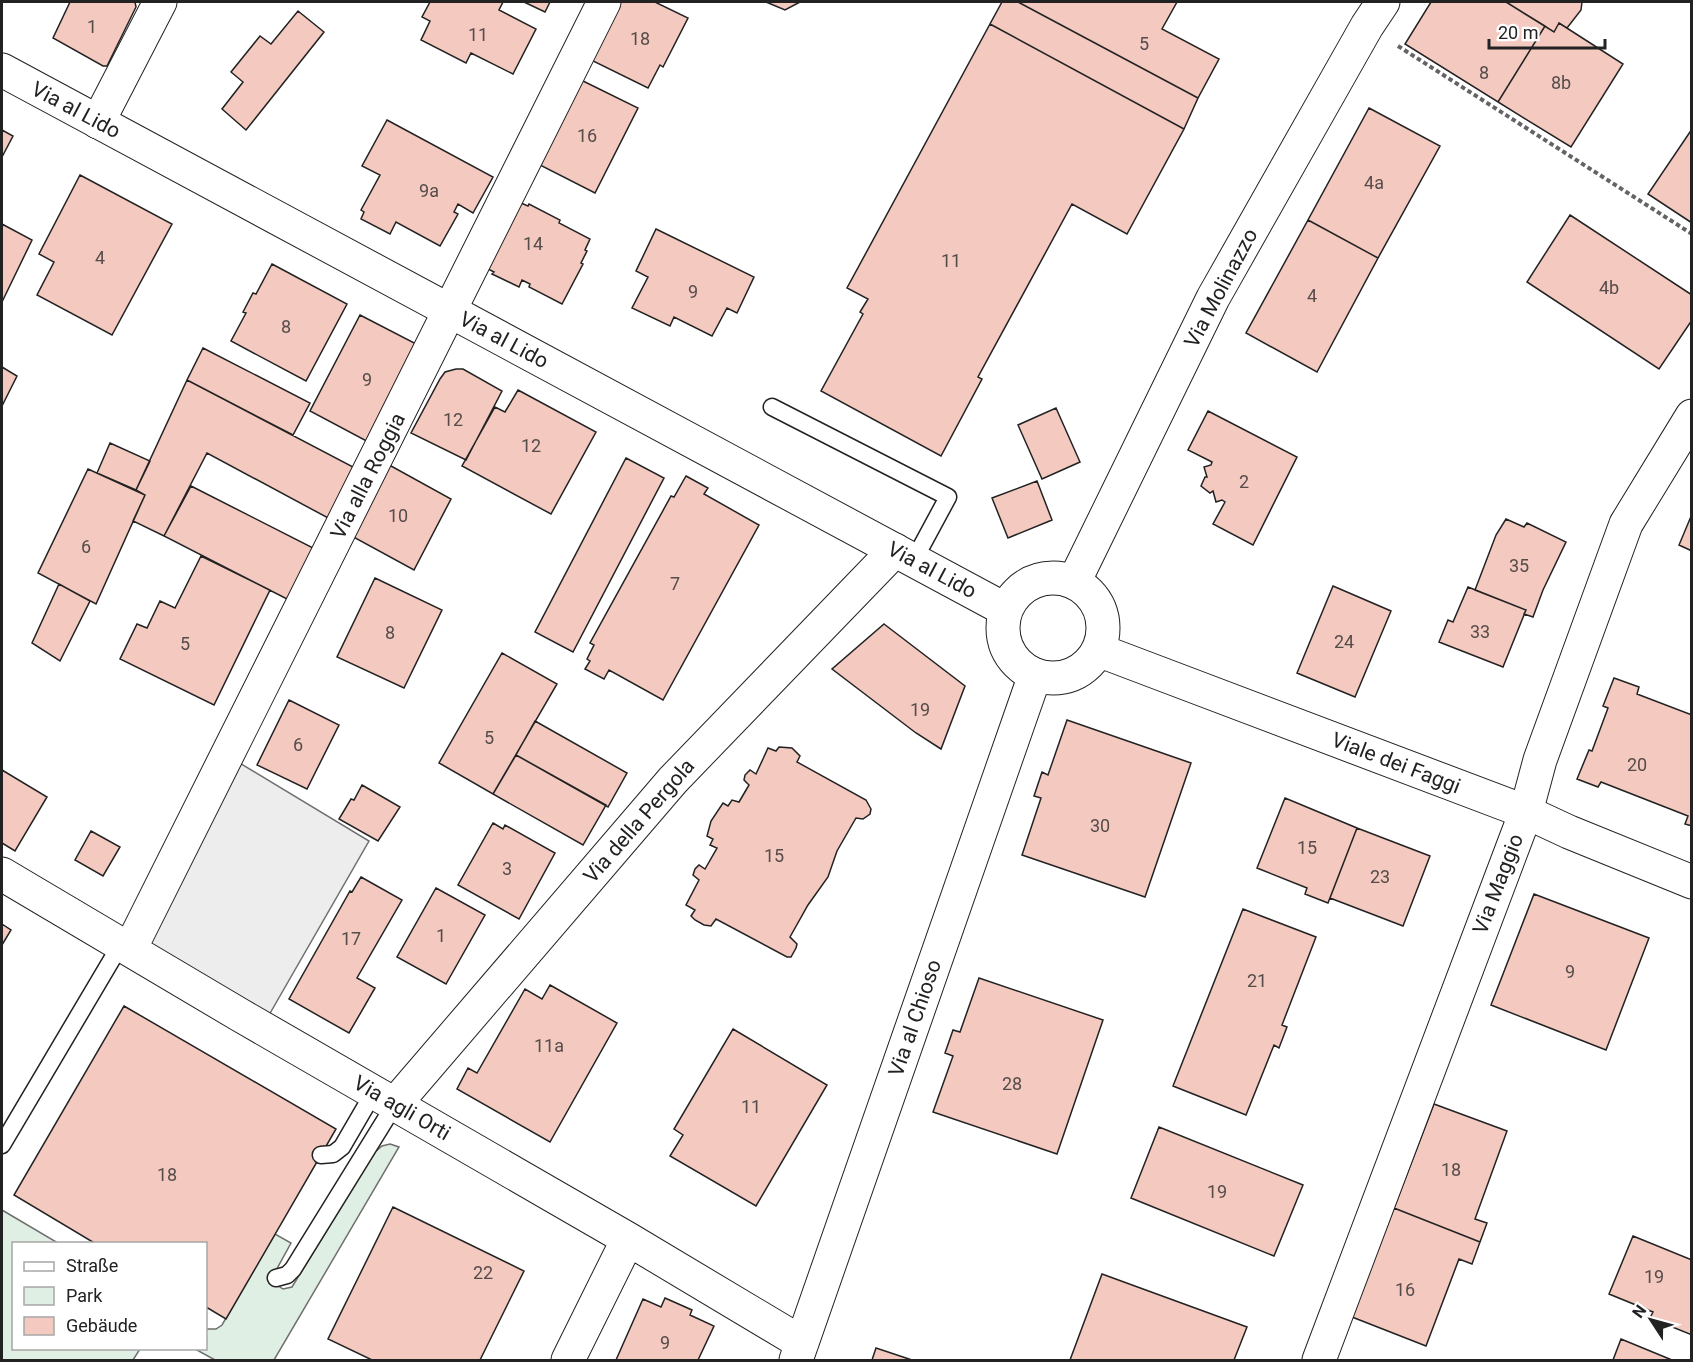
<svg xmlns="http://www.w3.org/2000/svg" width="1693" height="1362" font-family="Roboto,sans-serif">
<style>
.green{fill:#e0efe3;stroke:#6f6f6f;stroke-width:1.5}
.parking{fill:#ededed;stroke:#6f6f6f;stroke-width:1.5}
.building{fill:#f3c9c0;stroke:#222;stroke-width:1.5}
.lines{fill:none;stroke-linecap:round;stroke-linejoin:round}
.lane-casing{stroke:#222;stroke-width:19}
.street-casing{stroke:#222;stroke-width:35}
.secondary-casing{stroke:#222;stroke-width:35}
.path{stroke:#646464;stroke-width:4;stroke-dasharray:4.5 3;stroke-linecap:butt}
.lane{stroke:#fff;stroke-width:16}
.street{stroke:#fff;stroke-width:33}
.secondary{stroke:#fff;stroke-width:33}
.labels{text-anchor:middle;stroke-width:4.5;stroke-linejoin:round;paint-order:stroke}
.number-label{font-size:18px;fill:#564c4a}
.street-label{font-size:21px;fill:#222;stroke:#fff}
</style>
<rect width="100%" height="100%" fill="#fff"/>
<!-- green -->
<path class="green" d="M390 1144 399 1147 274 1360H215L195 1349 206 1348V1329H216L222 1325 275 1234 291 1243 274 1274V1283L283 1289 292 1287 375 1152 382 1146Z
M2 1210 58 1243 14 1244V1348L140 1349 133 1360H2Z"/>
<!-- parking -->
<path class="parking" d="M233 759 369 841 269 1015 136 938Z"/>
<!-- building -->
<path class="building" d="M70 2H135L136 7 107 66H103L53 38Z
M430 2H503L499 10 536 29 513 74 471 53 466 63 421 40 430 21 422 17Z
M524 2H550L545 12Z
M621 2H655L688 18 663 67 660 65 648 88 591 60Z
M766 2H800L785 10Z
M1002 2H1018L1198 98 1184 129 990 24Z
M1018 2H1177L1162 29 1219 59 1198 98Z
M1431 2H1506L1545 26 1498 102 1405 44Z
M1506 2H1582L1581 10 1567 28 1559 23 1554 32Z
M298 11 324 32 246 130 222 109 243 82 231 72 260 36 271 44Z
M1559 23 1623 64 1571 147 1498 102 1545 26 1554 32Z
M990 24 1184 129 1127 234 1072 204 978 377 982 379 941 456 821 391 863 314 860 312 868 299 847 288Z
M579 79 638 108 595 193 536 163Z
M1369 108 1440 146 1378 258 1308 220Z
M387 120 493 177 473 213 458 204 454 212 458 214 440 246 396 222 390 234 361 219 364 212 361 210 380 175 362 166Z
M1692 129V223L1648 194Z
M2 130 13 136 2 157Z
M80 175 172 224 112 335 37 295 54 262 39 254Z
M521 203 528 206 529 204 560 220 559 223 590 239 585 250 587 251 581 263 583 264 562 304 529 287 530 284 522 280 519 287 492 274 494 272 488 269Z
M1570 215 1692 295V320L1659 369 1527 282Z
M1308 220 1378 258 1317 372 1246 333Z
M2 224 32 240 2 302Z
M656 229 754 277 737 313 727 308 712 336 674 317 670 326 632 308 648 277 636 271Z
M272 264 347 304 306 381 231 341 246 313 243 312 253 293 256 294Z
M360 315 424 348 374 445 310 411Z
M203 348 310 403 293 435 187 380Z
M2 367 17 376 2 406Z
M456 369H463L502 391 466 460 411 433 440 379 445 372Z
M187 380 355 468 330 519 207 453 164 536 133 521 145 495 136 490Z
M518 390 596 432 551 514 462 466 495 407 505 412Z
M1056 408 1080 462 1042 479 1018 425Z
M1208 411 1297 457 1253 545 1213 524 1225 502 1222 500 1216 502 1213 491 1210 493 1201 486 1205 477H1207L1204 467 1211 465 1212 462 1188 450Z
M110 443 150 461 136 490 97 473Z
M626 458 664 478 573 652 535 632Z
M382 461 451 499 414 570 346 533Z
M88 469 145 495 96 604 38 573Z
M686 476 708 488 704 494 759 525 663 700 609 670 604 679 585 669 590 661 587 659 594 645 590 643 671 496 674 497Z
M1037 481 1052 520 1008 538 992 498Z
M191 486 319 551 289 600 164 536Z
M1692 514V551L1679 545Z
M1506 519 1524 527 1527 523 1566 542 1543 590 1533 617 1524 614 1526 610 1475 590 1496 535Z
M201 556 270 590 214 705 120 659 137 624 147 628 160 601 175 608Z
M375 578 442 610 404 688 337 657Z
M59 584 90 601 60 661 32 643Z
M1333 586 1391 611 1355 697 1297 673Z
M1468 587 1526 610 1503 667 1439 642 1448 620 1453 622Z
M884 624 965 686 941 749 916 733 832 669Z
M502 653 557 684 493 794 439 763Z
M1614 678 1639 687 1637 694 1692 715V826L1685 824 1688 816 1601 782 1598 787 1577 779 1589 750 1592 751 1608 708 1603 706Z
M289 700 339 725 307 789 257 765Z
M1067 720 1191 763 1145 897 1022 855 1041 798 1034 796 1042 772 1048 775Z
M535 721 627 773 608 807 516 755Z
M779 747 792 748 800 756 797 762 866 800 871 809 870 814 863 819 856 818 837 851 828 877 808 905 790 937 797 944 796 948 791 957H787L716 919 711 926 704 925 695 920 691 916 695 910 686 905 699 880 693 875 695 869 699 865 705 869 717 848 710 845 713 839 707 836 711 821 723 803 728 806 732 800 739 802 749 785 744 780 745 775 750 770 756 774 768 748 776 751Z
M516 755 606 805 583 845 493 794Z
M2 770 47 797 15 851 2 843Z
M362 785 400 807 378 841 339 819 351 799 354 800Z
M1285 798 1357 828 1328 903 1305 894 1307 888 1257 868Z
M493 823 503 829 505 825 555 853 519 919 458 885Z
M1357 828 1430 856 1403 926 1330 898Z
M91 831 120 847 103 876 75 860Z
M361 877 402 900 357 978 375 988 349 1033 289 999 350 891 352 892Z
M436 888 485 915 446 984 397 957Z
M1534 894 1649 938 1606 1050 1491 1005Z
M1243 909 1316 937 1282 1025 1287 1027 1279 1048 1274 1045 1246 1115 1173 1086Z
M2 924 11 930 2 945Z
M979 978 1103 1020 1057 1154 933 1112 953 1056 945 1053 953 1030 960 1032Z
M550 985 617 1023 550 1142 457 1089 468 1068 477 1073 525 989 542 999Z
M124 1006 336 1129 226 1319 206 1307V1244H96L14 1195Z
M733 1029 827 1085 756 1206 670 1156 683 1135 674 1129Z
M1434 1104 1507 1131 1475 1219 1487 1223 1480 1242 1394 1208Z
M1159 1127 1303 1185 1274 1256 1131 1198Z
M393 1207 524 1271 480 1360H372L328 1339Z
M1394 1208 1480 1242 1472 1264 1459 1259 1426 1346 1352 1317Z
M1633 1236 1692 1260V1335L1650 1318 1653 1312 1609 1294Z
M1102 1274 1247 1327 1234 1360H1070Z
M665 1298 692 1310 690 1315 714 1326 698 1360H616L643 1299 661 1307Z
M1621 1339 1672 1360H1613Z
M876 1348 912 1360H872Z"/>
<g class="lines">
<!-- lane casing -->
<g class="lane-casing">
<path id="lane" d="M772 407 948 497 914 560
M2 1145 121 944
M321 1155 333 1154 342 1147 374 1092
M276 1278 287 1275 293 1269 395 1104"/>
</g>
<!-- street casing -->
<g class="street-casing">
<path id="street" d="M98 122 160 2
M1074 582 1213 298 1367 26 1383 2
M2 874 240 1015 628 1239 802 1343
M130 949 604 2
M395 1104 673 780 895 550
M568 1360 628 1239
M796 1360 1035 675
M1319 1360 1526 812 1540 760 1626 524 1692 416"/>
</g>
<!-- secondary casing -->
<g class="secondary-casing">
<path id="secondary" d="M2 70 1006 610
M1003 628a50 50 0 1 1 100 0a50 50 0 1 1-100 0Z
M1098 650 1526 812 1569 832 1692 882"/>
</g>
<!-- path -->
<path class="path" d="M1398 46 1692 234"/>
<!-- lane -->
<use href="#lane" class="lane"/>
<!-- street -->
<use href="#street" class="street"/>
<!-- secondary -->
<use href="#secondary" class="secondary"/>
</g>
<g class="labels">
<!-- number labels -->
<g class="number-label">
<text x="92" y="33">1</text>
<text x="478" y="41">11</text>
<text x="640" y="45">18</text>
<text x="1144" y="50">5</text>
<text x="1484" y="79">8</text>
<text x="1561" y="89">8b</text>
<text x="587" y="142">16</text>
<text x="1374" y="189">4a</text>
<text x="429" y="197">9a</text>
<text x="533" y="250">14</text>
<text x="100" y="264">4</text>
<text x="951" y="267">11</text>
<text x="1609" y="294">4b</text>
<text x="693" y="298">9</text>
<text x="1312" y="302">4</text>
<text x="286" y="333">8</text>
<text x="367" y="386">9</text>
<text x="453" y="426">12</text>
<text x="531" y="452">12</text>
<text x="1244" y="488">2</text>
<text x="398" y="522">10</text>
<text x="86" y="553">6</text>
<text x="1519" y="572">35</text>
<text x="675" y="590">7</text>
<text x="1480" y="638">33</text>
<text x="390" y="639">8</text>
<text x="1344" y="648">24</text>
<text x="185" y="650">5</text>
<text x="920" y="716">19</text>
<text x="489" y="744">5</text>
<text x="298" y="751">6</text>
<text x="1637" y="771">20</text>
<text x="1100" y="832">30</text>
<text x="1307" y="854">15</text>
<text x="774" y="862">15</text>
<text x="507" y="875">3</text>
<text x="1380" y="883">23</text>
<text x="441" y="942">1</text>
<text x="351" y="945">17</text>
<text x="1570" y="978">9</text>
<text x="1257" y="987">21</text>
<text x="549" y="1052">11a</text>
<text x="1012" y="1090">28</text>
<text x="751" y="1113">11</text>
<text x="1451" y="1176">18</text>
<text x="167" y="1181">18</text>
<text x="1217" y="1198">19</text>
<text x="483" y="1279">22</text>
<text x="1654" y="1283">19</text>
<text x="1405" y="1296">16</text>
<text x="665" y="1349">9</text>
</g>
<!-- street labels -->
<g class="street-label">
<text transform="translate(76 110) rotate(28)" y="7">Via al Lido</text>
<text transform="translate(1221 288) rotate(-62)" y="7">Via Molinazzo</text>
<text transform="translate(504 340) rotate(28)" y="7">Via al Lido</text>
<text transform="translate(368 476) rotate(-63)" y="7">Via alla Roggia</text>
<text transform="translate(932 570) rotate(28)" y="7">Via al Lido</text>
<text transform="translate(1396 763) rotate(21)" y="7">Viale dei Faggi</text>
<text transform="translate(639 821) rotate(-49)" y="7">Via della Pergola</text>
<text transform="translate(1498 884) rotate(-69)" y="7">Via Maggio</text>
<text transform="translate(915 1018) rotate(-71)" y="7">Via al Chioso</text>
<text transform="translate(402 1108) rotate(30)" y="7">Via agli Orti</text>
</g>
</g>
<!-- border -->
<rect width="1693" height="1362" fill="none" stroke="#222222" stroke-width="6"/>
<!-- legend -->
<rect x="12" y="1242" width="195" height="108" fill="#ffffff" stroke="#a7a7a7" stroke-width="1.5"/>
<rect x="24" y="1262" width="30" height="9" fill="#ffffff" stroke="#a7a7a7" stroke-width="1.5"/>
<text x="66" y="1272" font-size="18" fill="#222222">Straße</text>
<rect x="24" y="1287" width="30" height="18" fill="#e0efe3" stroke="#a7a7a7" stroke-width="1.5"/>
<text x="66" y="1302" font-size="18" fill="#222222">Park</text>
<rect x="24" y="1317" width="30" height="18" fill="#f3c9c0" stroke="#a7a7a7" stroke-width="1.5"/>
<text x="66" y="1332" font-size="18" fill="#222222">Gebäude</text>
<!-- north arrow -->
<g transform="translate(1651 1320) rotate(306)" stroke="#ffffff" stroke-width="4.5" paint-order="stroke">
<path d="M0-4.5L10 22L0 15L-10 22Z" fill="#222222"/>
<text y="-9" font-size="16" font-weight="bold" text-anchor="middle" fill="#222222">N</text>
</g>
<!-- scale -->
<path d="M1489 39v9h116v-9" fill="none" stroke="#222222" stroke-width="3"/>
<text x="1498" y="39" font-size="18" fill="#222222" stroke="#ffffff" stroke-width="4.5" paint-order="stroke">20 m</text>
</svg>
